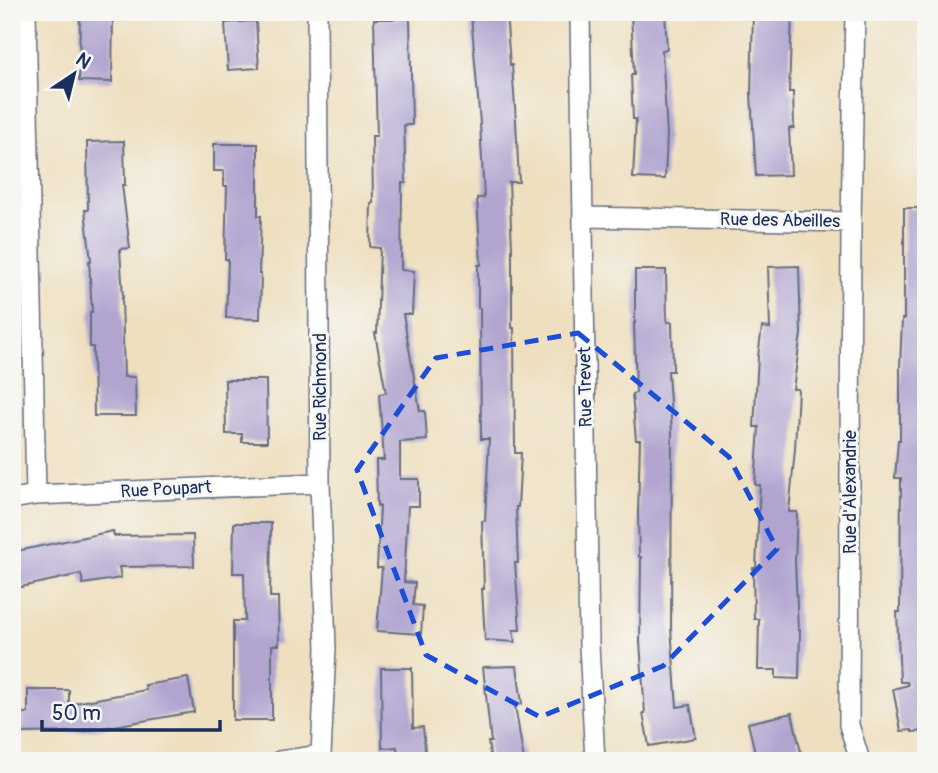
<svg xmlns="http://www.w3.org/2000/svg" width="938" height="773" font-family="Pangolin,sans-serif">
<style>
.building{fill:#b1a5d0}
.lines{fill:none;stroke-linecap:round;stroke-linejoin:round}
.minor-casing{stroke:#656d80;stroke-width:22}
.minor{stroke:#fff;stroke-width:19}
.marked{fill:none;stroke:#1d4ed8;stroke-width:5;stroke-dasharray:14 9;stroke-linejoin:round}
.labels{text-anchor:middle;stroke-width:6;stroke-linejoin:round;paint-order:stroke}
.street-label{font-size:18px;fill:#1b2f5e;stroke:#f6f6f2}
</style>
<rect width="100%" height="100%" fill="#f6f6f2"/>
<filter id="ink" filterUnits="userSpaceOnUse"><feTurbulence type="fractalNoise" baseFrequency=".0143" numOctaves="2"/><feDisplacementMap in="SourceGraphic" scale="14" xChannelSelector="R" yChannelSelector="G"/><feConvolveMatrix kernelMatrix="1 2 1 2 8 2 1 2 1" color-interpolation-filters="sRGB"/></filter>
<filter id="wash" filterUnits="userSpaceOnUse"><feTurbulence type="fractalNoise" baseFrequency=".00686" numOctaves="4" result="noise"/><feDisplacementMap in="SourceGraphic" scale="28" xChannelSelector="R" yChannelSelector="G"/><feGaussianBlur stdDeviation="1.57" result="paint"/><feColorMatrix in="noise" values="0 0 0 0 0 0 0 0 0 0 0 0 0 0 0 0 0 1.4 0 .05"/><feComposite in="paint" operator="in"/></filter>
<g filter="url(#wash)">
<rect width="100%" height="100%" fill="#eedfbf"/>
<g id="blocks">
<!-- building -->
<path class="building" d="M80 12H113L112 82 79 81Z
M506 12 510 65H512L516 121 519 182H509L512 248V328H514L515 453H521L518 507H516L518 563H515L520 630H513L515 642 485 640 482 589H484L482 521H485L489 439H481L480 308H478V265H481L477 198H484L480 123 471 14Z
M631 12H665L667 49 662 50 667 134 665 179 633 178 636 119H633L631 75H634Z
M753 12H792L789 92H793L794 128H789L791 175 756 176 751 94Z
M374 19H410L412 125H404L406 183H402L401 270 414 271 412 314H403L420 411H425L427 440 400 442V479H419V506H408L404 582 415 583 413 605 423 606 421 634 377 631 382 568H377L380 506H377L376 460H384L379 394 386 393 375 333H377L380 248 370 247 371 203H373L372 136H377Z
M256 21 259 68 228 70 225 23Z
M124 141 125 185H122L130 248 120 249 123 298H122L124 377H135L136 416H94L93 347H90V312H92L89 261H91L85 210H88L87 142Z
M214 144H258V216H261L259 274H261L260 319 226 318 228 259H225L227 186H224V171H214Z
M904 208H926V731L912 732V730L901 731 893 689 908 685 907 682H900L897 612H900L901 478H895L898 440H900V367L902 319H904Z
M799 266 801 334 793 389H798L795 449 789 512H797L795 561 798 630H800L799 679 776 678V670H758L759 619H754L753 568H756L760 485H755L759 427H754L758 356 762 327 770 328 768 267Z
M635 270H666L667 322H672L673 371H668L672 433 671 628 677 707 690 705 696 738 649 746 643 713H645L640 642 641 557H639L638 514 640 440H636L632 394 636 393 634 323H635Z
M225 380H266L267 442H242V434H226Z
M234 523H271L270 597H278L279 645H272V720H233V621H245L244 573H233Z
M113 531 114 536 193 535 194 566 119 567 121 578 83 584 81 574 12 589V552Z
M517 666 522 704 515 705 524 761H491L488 742H491L483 667Z
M381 668H412L413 728 423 727 426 761H398L397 747 382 748Z
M188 678 194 712 80 732 22 733 23 713H28V690H69V704L146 690 145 685Z
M792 713 803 761H757L748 723Z"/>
</g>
</g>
<g filter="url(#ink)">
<use href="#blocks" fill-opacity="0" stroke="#656d80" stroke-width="2"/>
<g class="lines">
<!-- minor casing -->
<g class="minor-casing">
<path id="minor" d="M26 12 36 495
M317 12 320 483 326 648 321 755 322 761
M580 12 589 645 595 761
M583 217 851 222 855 12
M851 222 849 725 860 761
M12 499 36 495 320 483
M280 761 321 755"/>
</g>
<!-- minor -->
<use href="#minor" class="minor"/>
</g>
</g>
<!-- marked area -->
<path class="marked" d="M578 333 729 457 777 549 663 666 540 717 426 655 357 470 436 358Z"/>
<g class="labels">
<!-- street labels -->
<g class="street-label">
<text transform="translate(780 220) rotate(1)" y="6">Rue des Abeilles</text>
<text transform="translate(320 387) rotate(-90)" y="6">Rue Richmond</text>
<text transform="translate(585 387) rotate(-91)" y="6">Rue Trevet</text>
<text transform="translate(166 489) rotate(-3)" y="6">Rue Poupart</text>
<text transform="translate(850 492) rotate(-90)" y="6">Rue d'Alexandrie</text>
</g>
</g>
<!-- margin -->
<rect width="938" height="773" fill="none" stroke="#f6f6f2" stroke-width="42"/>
<!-- north arrow -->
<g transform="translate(74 74) rotate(35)" stroke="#f6f6f2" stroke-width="5" paint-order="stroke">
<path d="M0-5L12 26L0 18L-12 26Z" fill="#1b2f5e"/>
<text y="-10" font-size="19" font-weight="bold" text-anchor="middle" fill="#1b2f5e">N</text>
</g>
<!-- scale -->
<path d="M42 720v10h178v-10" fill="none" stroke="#1b2f5e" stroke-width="3.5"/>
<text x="52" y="720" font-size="21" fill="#1b2f5e" stroke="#f6f6f2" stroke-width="5" paint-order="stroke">50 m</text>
</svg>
